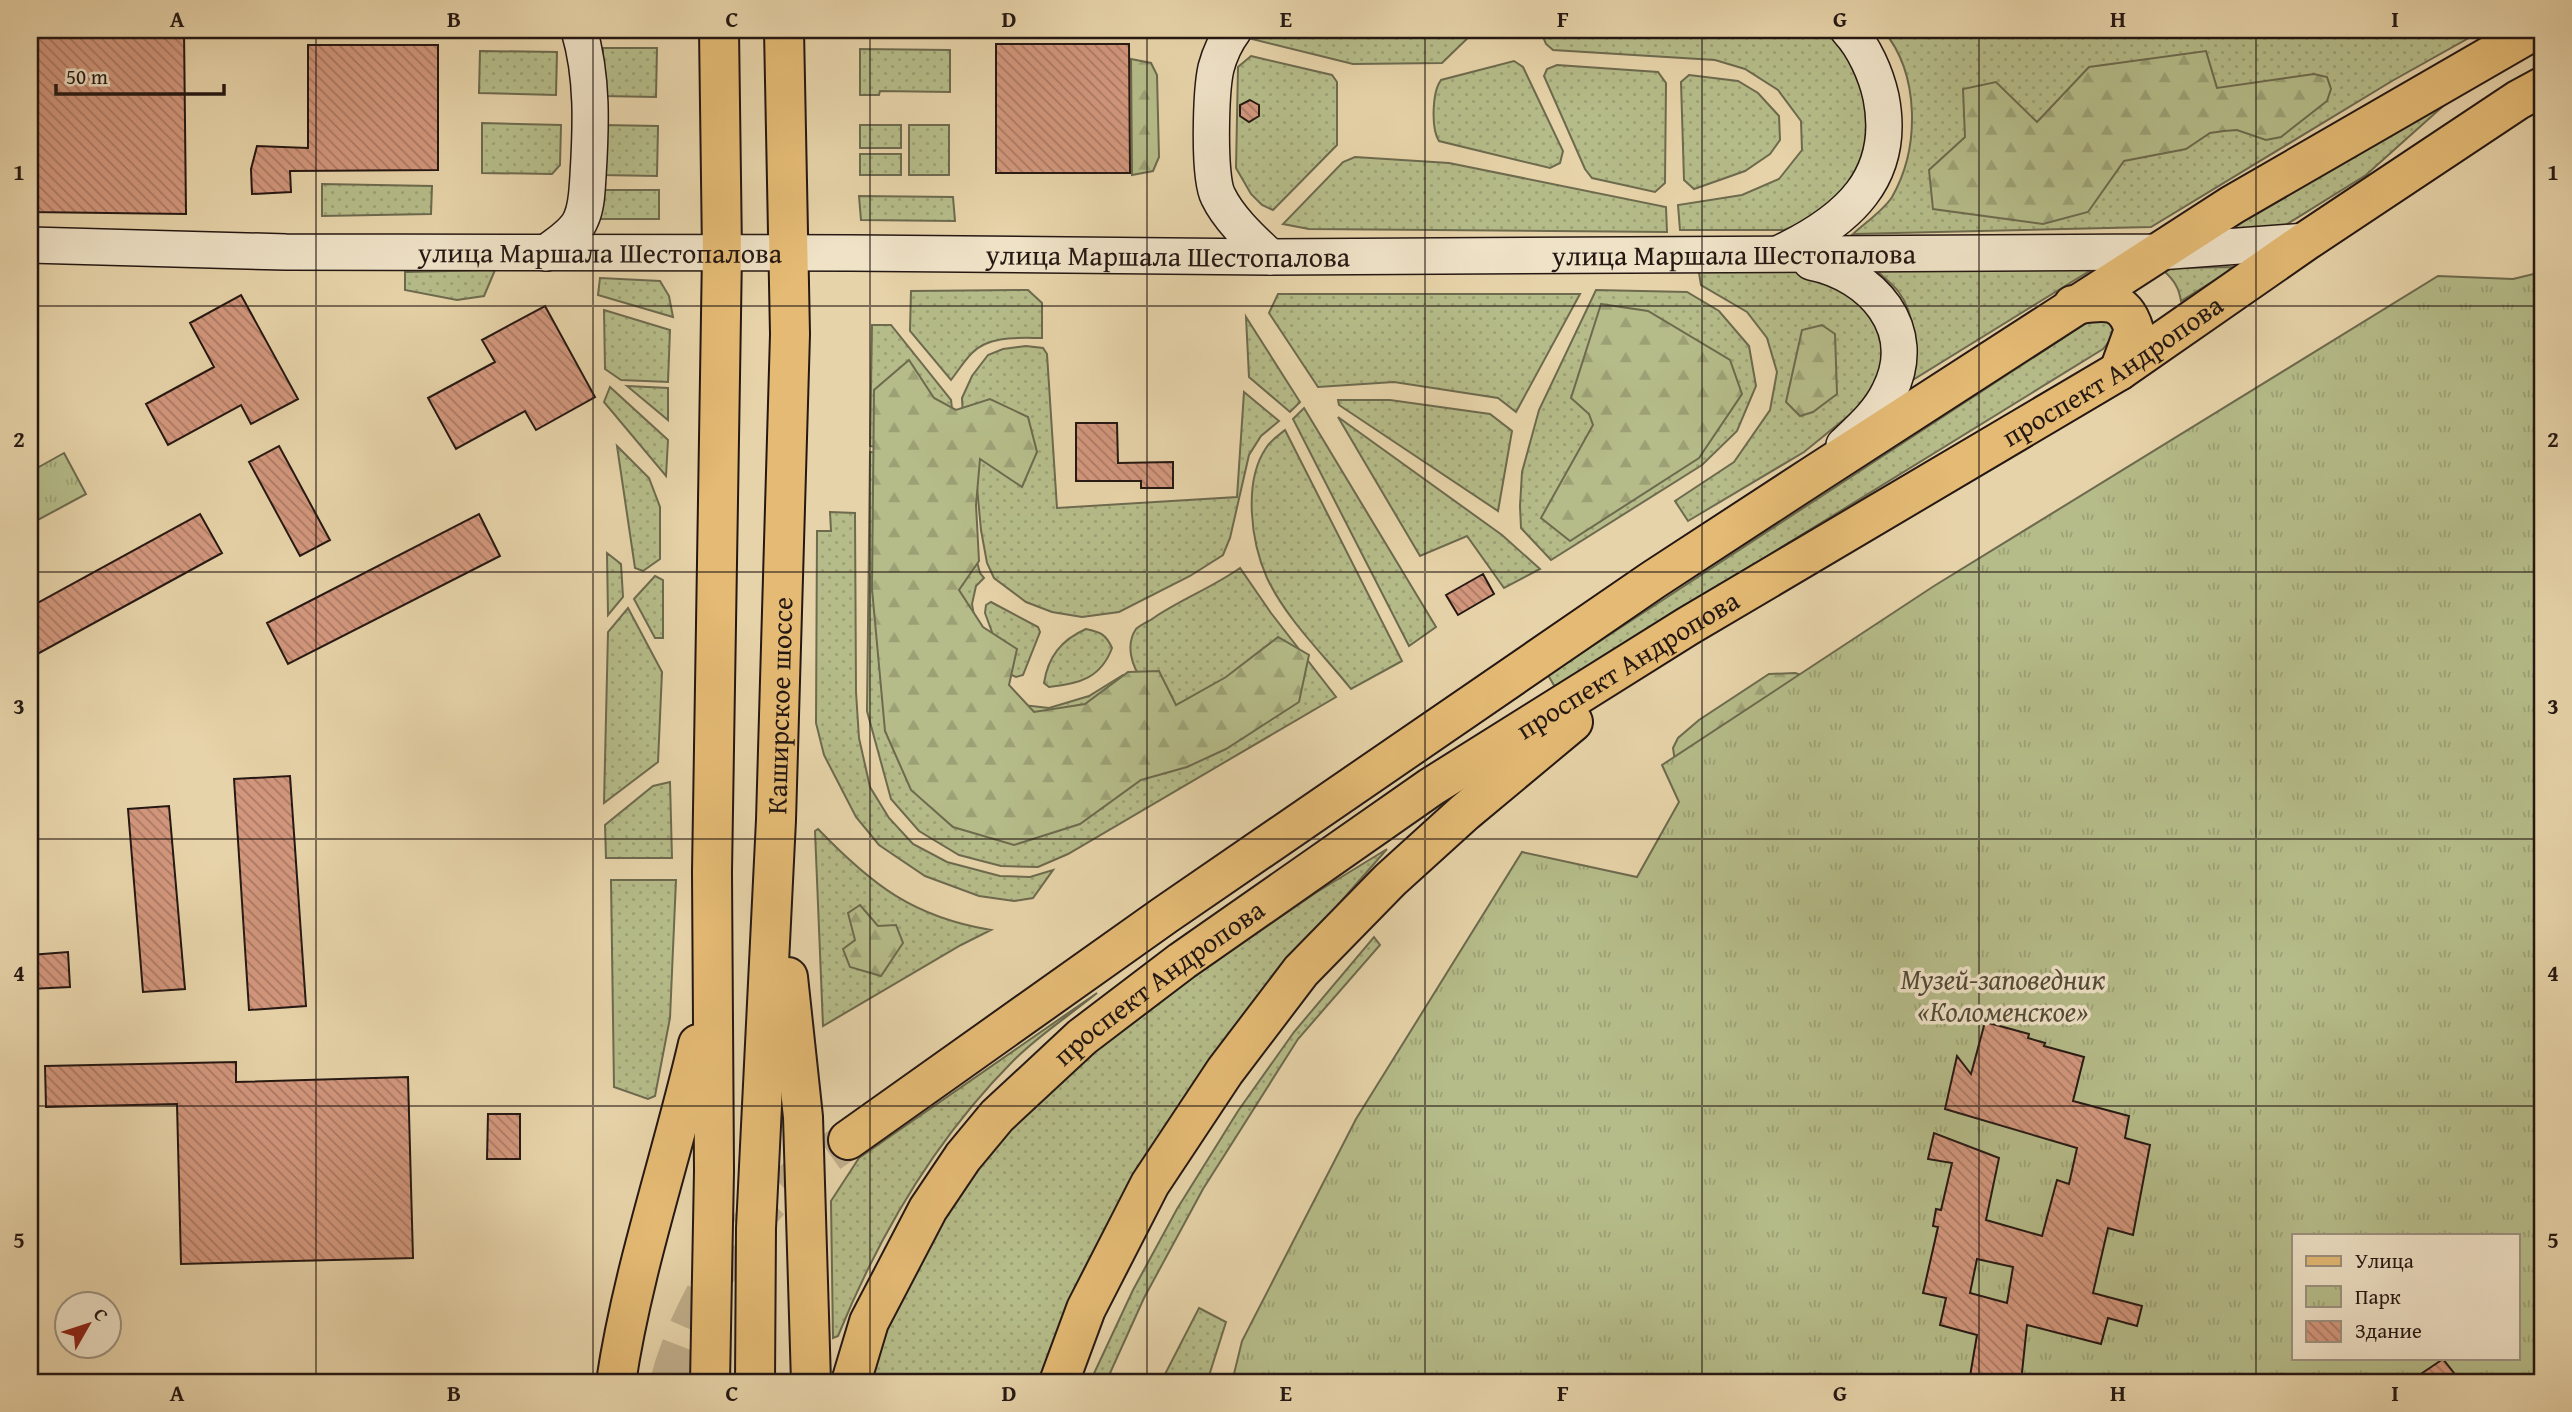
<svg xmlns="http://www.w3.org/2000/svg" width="2572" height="1412" font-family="'Gentium Book Plus',serif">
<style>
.grass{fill:url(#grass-dots);stroke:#6d6a4e;stroke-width:2}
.forest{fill:url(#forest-firs);stroke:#6d6a4e;stroke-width:2}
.park{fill:url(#park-tufts);stroke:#6d6a4e;stroke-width:2;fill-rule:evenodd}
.building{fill:url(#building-back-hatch);stroke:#251813;stroke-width:2;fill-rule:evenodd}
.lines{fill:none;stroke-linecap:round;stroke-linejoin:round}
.primary-tunnel{stroke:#c0ae8b;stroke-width:38;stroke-dasharray:38 19;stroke-linecap:butt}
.secondary-casing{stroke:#251813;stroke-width:38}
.primary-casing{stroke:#251813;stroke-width:42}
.secondary{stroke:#efe2c7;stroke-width:35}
.primary{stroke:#e4ba74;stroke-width:38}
.grid{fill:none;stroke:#251813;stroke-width:2;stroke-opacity:0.55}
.labels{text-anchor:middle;stroke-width:7;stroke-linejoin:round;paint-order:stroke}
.street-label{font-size:28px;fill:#251813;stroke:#efe2c7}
.park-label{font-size:28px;font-style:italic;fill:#504936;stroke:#efe2c7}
.neatline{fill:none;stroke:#251813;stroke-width:2.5}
.grid-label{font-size:23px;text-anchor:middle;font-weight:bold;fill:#251813}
</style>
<defs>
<pattern id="grass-dots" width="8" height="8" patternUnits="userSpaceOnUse" patternTransform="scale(1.75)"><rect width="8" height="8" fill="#b5bc89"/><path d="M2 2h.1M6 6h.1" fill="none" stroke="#9ca175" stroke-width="1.8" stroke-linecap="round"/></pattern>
<pattern id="forest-firs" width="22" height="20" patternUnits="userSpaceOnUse" patternTransform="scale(1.75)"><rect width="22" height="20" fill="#b5bc89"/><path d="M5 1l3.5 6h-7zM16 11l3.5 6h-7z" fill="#9ca175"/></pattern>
<pattern id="park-tufts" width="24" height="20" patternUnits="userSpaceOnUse" patternTransform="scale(1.75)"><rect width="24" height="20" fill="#b5bc89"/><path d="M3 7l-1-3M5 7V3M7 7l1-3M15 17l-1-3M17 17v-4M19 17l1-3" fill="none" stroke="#9ca175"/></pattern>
<pattern id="building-back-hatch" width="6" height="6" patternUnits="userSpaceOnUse" patternTransform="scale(1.75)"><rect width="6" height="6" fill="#d3977d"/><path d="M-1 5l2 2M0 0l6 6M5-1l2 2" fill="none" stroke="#ab7a65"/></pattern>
</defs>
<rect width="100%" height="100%" fill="#e7d3a9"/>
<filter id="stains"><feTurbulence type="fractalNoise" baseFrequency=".00286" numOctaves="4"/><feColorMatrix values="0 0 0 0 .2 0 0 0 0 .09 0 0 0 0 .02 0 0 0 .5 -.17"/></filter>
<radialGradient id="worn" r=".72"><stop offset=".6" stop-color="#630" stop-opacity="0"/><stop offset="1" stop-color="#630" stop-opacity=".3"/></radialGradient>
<!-- grass -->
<path class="grass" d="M1247 30H1476L1442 63 1353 64 1240 36Z
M1540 30H1830L1869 87 1868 150 1849 188 1816 217 1784 230H1680L1678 205 1742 195 1779 179 1802 150 1801 121 1778 90 1745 69 1715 60 1553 50 1546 44Z
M1883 30H2483L2392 81 2151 227 1853 234C1865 223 1884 210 1892 197 1920 148 1920 74 1883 30Z
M603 48H657L656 97 603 96Z
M860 49 950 50V92L880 91 879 95H860Z
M480 51 557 52 556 95 479 93Z
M1251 56 1332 75 1337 82V145L1273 210 1262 205 1251 194 1236 168 1238 67Z
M1514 61 1523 67 1563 151 1560 163 1550 168 1439 141C1431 129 1432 92 1441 80Z
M1557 65 1658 72 1666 83 1665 183 1655 192 1592 178 1585 169 1544 76 1547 69Z
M1689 75 1738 81 1758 93 1779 116 1780 140 1770 154 1745 171 1694 189 1684 180 1681 82Z
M2470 82 2366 175 2284 226 2232 230 2230 224Z
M482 123 561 125 560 165 552 174 482 173Z
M603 125 658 126 657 176 602 175Z
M860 125H901V148H860Z
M909 125H949V175H909Z
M860 154H901V175H860Z
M1355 157 1449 163 1666 207 1667 232 1309 229 1283 224 1343 162Z
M322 184 432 186 431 214 322 216Z
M597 190H659V219H597Z
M859 196 953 197 955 221 861 220Z
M1698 267 1796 268 1836 282 1869 310 1883 342 1881 372 1863 404 1804 452 1688 521 1675 501 1734 462 1770 410 1777 372 1767 338 1747 312 1701 285Z
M2236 267 2181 301C2179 288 2174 280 2164 271L2168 268Z
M1874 268 2091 270 1911 381C1914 351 1918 317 1898 291 1891 283 1882 276 1874 268Z
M495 270 484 296 457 300 405 290V272Z
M600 278 660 281 669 296 673 317 598 295Z
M1028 290 1042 303V338C1020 338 989 335 972 353 964 361 958 371 951 380L910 331 911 291Z
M1596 290 1687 292 1719 311 1749 346 1756 386 1737 431 1702 465 1551 560 1521 528 1520 506 1522 472 1539 410Z
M1278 294H1580L1516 412 1498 398 1394 382 1318 387 1269 313Z
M604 310 670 330 668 382 621 380 605 369Z
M2109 313 2115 334 2103 349 1555 687 1548 675 2100 314Z
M1246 317 1300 402 1290 412 1249 377Z
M872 325H891L951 400 953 417 966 456 870 446Z
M1026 346 1043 348 1047 354 1057 508 1237 497 1244 392 1279 421 1261 436 1249 455 1230 538 1223 555 1190 576 1119 612 1082 617 1052 612 1026 602 994 578 987 563 981 530 975 466 963 418 962 398 972 376 988 355 1003 349Z
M627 386 668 388V420Z
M610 387 668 440 666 476 604 402Z
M1338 400H1390L1490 414 1512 431 1498 511 1339 405Z
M1304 408 1436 627 1409 646 1293 419Z
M1338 417 1502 535 1540 569 1504 588 1467 536 1420 556Z
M1285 430 1402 661 1351 689C1323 654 1287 620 1267 578 1251 542 1243 482 1266 448 1270 441 1279 435 1285 430Z
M617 446 649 478 660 507V559L643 571 635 568Z
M870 452 965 465 969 532 980 573 984 578 976 586 972 604 980 651 1013 704 1049 708 1089 696 1123 675 1143 680C1132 668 1125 645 1136 629 1140 625 1150 621 1155 617 1182 599 1213 587 1240 568L1271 613 1336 697 1068 854 1038 867 1001 866 959 855 919 831 891 799 867 711Z
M830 512 855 513 856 692 859 738 870 787 889 818 913 844 947 862 1000 876 1030 877 1053 870 1033 898 1014 901 979 896 925 876 879 845 856 817 824 755 816 723 817 531H831Z
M607 553 621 564 623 597 608 615Z
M655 576 663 580V638H655L634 599Z
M991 602 1038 627 1040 632 1023 675 1016 677 1007 673 985 613 986 605Z
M628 608 662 672 658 762 604 803 608 632Z
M1086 629C1100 632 1106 634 1112 648 1101 678 1079 684 1049 687L1044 683C1048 657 1061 640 1086 629Z
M670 782 672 858H606L605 825 653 786Z
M818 829C872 885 913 917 991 930L961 945 823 1026 815 831Z
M1387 849 1285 965 1098 1259 1037 1382H862L885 1308 997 1138 1112 1032 1317 892Z
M611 880H676L670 1018 655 1096 648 1099 614 1087Z
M1374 937 1380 945 1298 1039 1203 1189 1144 1298 1106 1382H1090L1133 1290 1177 1209 1238 1111 1294 1032Z
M1097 993C1070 1015 1039 1035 1014 1060 936 1138 879 1235 838 1336L833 1338 831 1201 859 1158Z
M1199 1308 1226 1322 1207 1382H1161Z"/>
<!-- forest -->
<path class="forest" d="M2206 51 2217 88 2314 74 2327 77 2331 89 2327 101 2281 137 2266 140 2237 130 2224 131 2210 133 2186 149 2124 161 2088 212 2043 224 1933 209 1929 170 1965 137 1963 89 1996 82 2037 122 2089 67Z
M1131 59 1151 63 1157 75 1159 157 1153 171 1132 175Z
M1601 304 1648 311 1730 360 1742 394 1699 458 1570 541 1541 518 1593 425 1589 414 1571 398Z
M1822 325 1835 334 1837 394 1813 412 1800 416 1786 402 1802 330Z
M909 360 934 398 956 410 990 399 1028 417 1037 452 1022 487 980 459 976 505 979 561 959 590 983 627 1017 649 1009 685 1034 712 1085 704 1128 672 1159 671 1176 705 1226 677 1278 637 1309 655 1299 702 1226 749 1187 767 1141 780 1080 824 1014 845 953 827 911 790 885 731 872 589 874 390Z
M1795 673 1805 676 1675 762 1673 748 1678 738 1699 720 1769 674Z
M860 905 878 926 896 925 903 943 881 976 850 967 843 949 855 940 848 913Z"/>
<!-- park -->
<path class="park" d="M2542 272V1382H1232L1242 1341 1356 1119 1522 852 1637 877 1679 802 1662 765 1934 586 2438 276 2513 279ZM2294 1235H2518V1358H2294Z
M64 453 86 494 36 521 30 511V472Z"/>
<!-- building -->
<path class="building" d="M30 30H184L186 214 30 212Z
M996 44H1129L1130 173H996Z
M308 45H438V170L290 171 291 192 252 194 251 169 257 146 308 148Z
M1250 100 1259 105V116L1249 122 1240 116V105Z
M241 295 298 399 251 424 241 405 168 445 146 404 214 367 190 323Z
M545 306 595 397 536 430 525 411 456 449 428 398 495 362 482 340Z
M1076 423H1117L1118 463 1173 462V488H1141V481H1076Z
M279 446 330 540 300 556 249 462Z
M200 514 222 553 30 658V607Z
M479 514 500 556 288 664 267 623Z
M1483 574 1494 594 1458 615 1446 595Z
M290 776 306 1006 249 1010 234 779Z
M169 806 185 989 143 992 128 809Z
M68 952 70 987 30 989V955Z
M1985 1022 2029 1034 2028 1038 2045 1043 2044 1046 2084 1057 2073 1101 2129 1116 2125 1138 2150 1145 2133 1235 2108 1228 2093 1293 2142 1306 2137 1326 2108 1318 2101 1344 2027 1325 2021 1382H1969L1977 1335 1940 1325 1946 1298 1923 1293 1938 1227 1933 1226 1936 1209 1941 1210 1952 1163 1928 1159 1934 1133 1999 1158 1986 1220 2042 1236 2057 1180 2069 1184 2077 1148 1945 1109 1957 1056 1971 1074ZM1977 1259 2013 1267 2007 1303 1970 1293Z
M236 1062V1082L408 1077 413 1258 181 1264 177 1104 46 1107 45 1066Z
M488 1114H520V1159H487Z
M2443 1359 2461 1382H2409Z"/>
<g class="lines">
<!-- primary-tunnel -->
<path class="primary-tunnel" d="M669 1382C686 1315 735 1232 787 1185 806 1169 828 1155 848 1140"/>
<!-- secondary casing -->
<g class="secondary-casing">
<g id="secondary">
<path d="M1234 30C1225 42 1220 53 1216 68 1211 90 1208 177 1218 196 1229 219 1251 239 1270 257"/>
<path id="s1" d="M30 245 286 252 851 253 1270 257 2158 252 2306 241"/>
<path d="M546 253C558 243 575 234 581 219 587 206 587 190 588 176 591 127 593 77 579 30"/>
<path d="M1780 253C1847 221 1897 178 1881 97 1876 74 1864 47 1848 30"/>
<path d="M1811 262C1872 274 1921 329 1889 392 1879 413 1861 429 1844 445"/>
</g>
</g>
<!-- primary casing -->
<g class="primary-casing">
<g id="primary">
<path d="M2073 305C2102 301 2124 295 2134 330L2119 371"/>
<path d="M788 977 803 1117 811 1382"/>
<path d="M848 1140 1165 915 1653 580 1817 473 2232 205 2535 30"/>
<path d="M616 1382C633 1268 672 1157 698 1044"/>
<path d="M710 1382 714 1171 712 872 722 253 719 30"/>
<path id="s2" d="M755 1382 756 1228 776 820 790 334 784 30"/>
<path id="s3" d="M851 1382 869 1322 928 1209 963 1157 997 1116 1082 1037 1182 961 1431 787 1688 626 2119 371 2306 241 2518 100 2542 87"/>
<path d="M1059 1382 1086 1309 1150 1184 1225 1071 1301 971 1390 880 1465 812 1573 722"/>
</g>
</g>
<!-- secondary -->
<use href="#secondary" class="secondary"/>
<!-- primary -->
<use href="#primary" class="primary"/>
</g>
<!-- grid -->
<path class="grid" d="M316 30V1382M593 30V1382M870 30V1382M1147 30V1382M1425 30V1382M1702 30V1382M1979 30V1382M2256 30V1382M30 306H2542M30 572H2542M30 839H2542M30 1106H2542"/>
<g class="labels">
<!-- street labels -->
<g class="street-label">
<text dy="10" stroke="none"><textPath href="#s1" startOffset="570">улица Маршала Шестопалова</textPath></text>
<text dy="10" stroke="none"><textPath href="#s1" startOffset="1704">улица Маршала Шестопалова</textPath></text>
<text dy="10" stroke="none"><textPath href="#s1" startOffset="1138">улица Маршала Шестопалова</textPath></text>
<text dy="10" stroke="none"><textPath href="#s3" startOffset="1650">проспект Андропова</textPath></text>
<text dy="10" stroke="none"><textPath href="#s3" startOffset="1083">проспект Андропова</textPath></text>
<text dy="10" stroke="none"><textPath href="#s2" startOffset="677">Каширское шоссе</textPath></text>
<text dy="10" stroke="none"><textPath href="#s3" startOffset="516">проспект Андропова</textPath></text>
</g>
<!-- park labels -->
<g class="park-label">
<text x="2003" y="989">Музей-заповедник<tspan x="2003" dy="32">«Коломенское»</tspan></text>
</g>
</g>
<!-- margin -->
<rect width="2572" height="1412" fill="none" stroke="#e7d3a9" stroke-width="77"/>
<!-- legend -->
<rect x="2292" y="1234" width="228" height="126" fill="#efe2c7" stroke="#9e917f" stroke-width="2"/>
<rect x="2306" y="1256" width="35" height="10" fill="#e4ba74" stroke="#9e917f" stroke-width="2"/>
<text x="2355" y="1268" font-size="21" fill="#251813">Улица</text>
<rect x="2306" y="1286" width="35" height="21" fill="url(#park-tufts)" stroke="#9e917f" stroke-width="2"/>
<text x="2355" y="1304" font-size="21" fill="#251813">Парк</text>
<rect x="2306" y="1321" width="35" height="21" fill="url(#building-back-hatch)" stroke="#9e917f" stroke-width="2"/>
<text x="2355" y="1338" font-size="21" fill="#251813">Здание</text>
<!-- north arrow -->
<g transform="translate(88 1325) rotate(51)"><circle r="33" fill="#efe2c7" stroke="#9e917f" stroke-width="2"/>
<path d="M0-5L12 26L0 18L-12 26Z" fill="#8f2418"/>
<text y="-10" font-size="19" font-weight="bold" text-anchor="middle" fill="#251813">С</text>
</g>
<!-- scale -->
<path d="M56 84v10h168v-10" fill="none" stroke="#251813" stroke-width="3.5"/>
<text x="66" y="84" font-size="21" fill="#251813" stroke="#efe2c7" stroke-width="5" paint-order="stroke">50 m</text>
<rect x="38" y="38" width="2496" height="1336" class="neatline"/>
<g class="grid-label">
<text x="177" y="27">A</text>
<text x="454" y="27">B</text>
<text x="732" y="27">C</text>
<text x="1009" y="27">D</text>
<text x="1286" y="27">E</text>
<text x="1563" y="27">F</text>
<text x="1840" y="27">G</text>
<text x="2118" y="27">H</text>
<text x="2395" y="27">I</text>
<text x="19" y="180">1</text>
<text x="2553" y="180">1</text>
<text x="19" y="447">2</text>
<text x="2553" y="447">2</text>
<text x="19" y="714">3</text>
<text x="2553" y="714">3</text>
<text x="19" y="981">4</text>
<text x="2553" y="981">4</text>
<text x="19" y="1248">5</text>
<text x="2553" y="1248">5</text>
<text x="177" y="1401">A</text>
<text x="454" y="1401">B</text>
<text x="732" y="1401">C</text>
<text x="1009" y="1401">D</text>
<text x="1286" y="1401">E</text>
<text x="1563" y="1401">F</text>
<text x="1840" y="1401">G</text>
<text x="2118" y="1401">H</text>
<text x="2395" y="1401">I</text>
</g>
<rect width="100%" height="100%" filter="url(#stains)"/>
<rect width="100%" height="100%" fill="url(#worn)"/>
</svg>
